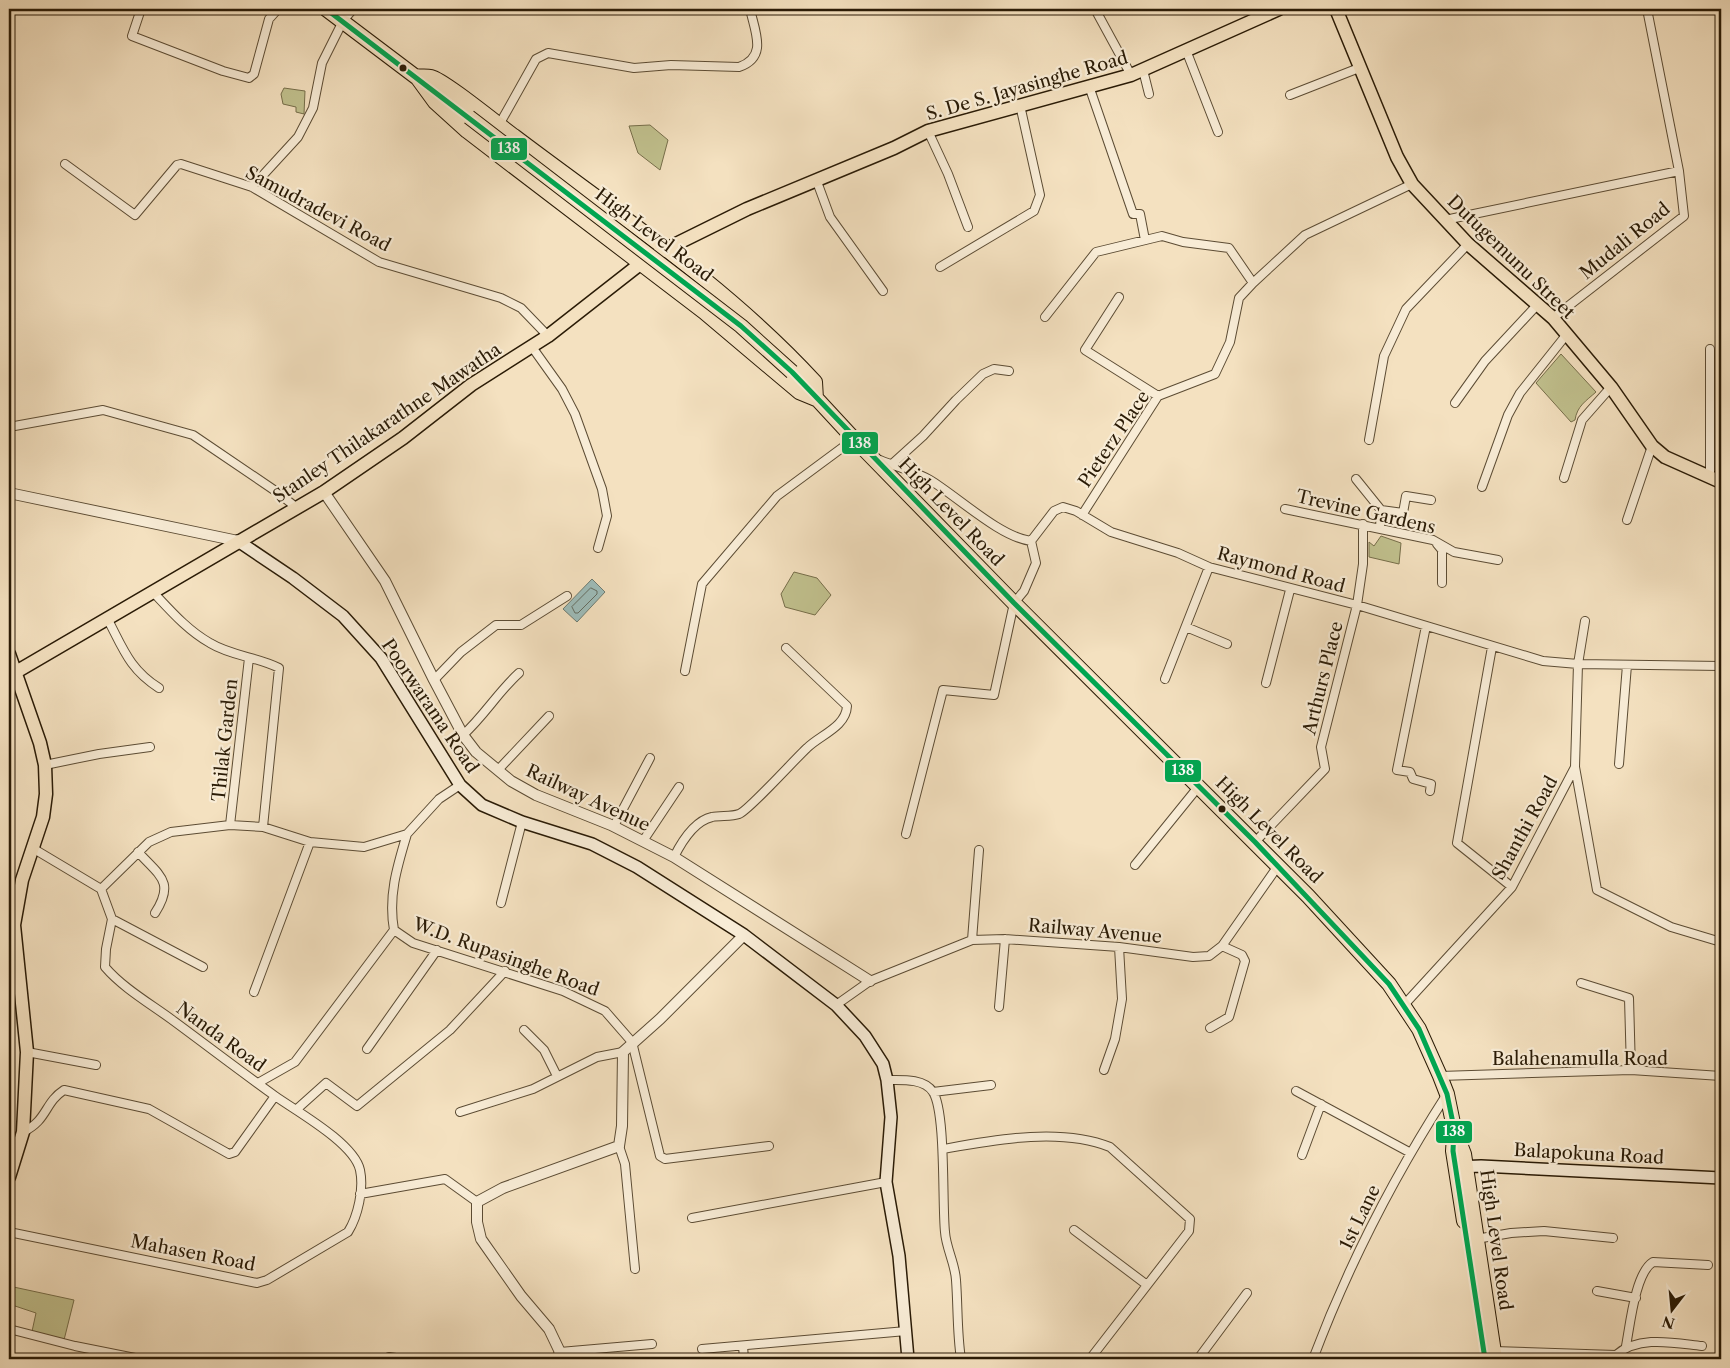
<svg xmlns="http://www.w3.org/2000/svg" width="1730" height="1368" font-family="'Libre Caslon Text',serif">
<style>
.green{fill:#c1c18e;stroke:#766e4a}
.water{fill:#9dbcb9;stroke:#6f7c71}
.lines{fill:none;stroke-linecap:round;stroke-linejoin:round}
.shore{stroke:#646c60;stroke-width:1}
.minor-casing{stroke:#5c4c34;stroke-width:10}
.tertiary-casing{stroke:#5c4c34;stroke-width:12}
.secondary-casing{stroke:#2a1b06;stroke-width:14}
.primary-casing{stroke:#2a1b06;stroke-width:15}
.trunk-casing{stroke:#2a1b06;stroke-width:16}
.minor{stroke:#f8ecd6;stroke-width:8}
.tertiary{stroke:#f8ecd6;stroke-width:10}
.secondary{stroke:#f8ecd6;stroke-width:11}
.primary{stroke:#f4e1c0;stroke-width:12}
.trunk{stroke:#f4e1c0;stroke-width:14}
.trunk-bridge-casing{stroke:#2a1b06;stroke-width:16;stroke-linecap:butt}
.trunk-bridge{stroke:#f4e1c0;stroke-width:14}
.bus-1-casing{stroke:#f8ecd6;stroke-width:9}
.bus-1{stroke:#00a651;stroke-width:5}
.bus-dot{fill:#2a1b06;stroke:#f8ecd6;stroke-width:2}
.labels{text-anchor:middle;stroke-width:4.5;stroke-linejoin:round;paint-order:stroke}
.street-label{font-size:18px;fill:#2a1b06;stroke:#f8ecd6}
.line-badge{stroke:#f8ecd6;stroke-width:2}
.badge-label{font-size:14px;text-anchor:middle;font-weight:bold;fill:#fff}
</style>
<rect width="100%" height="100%" fill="#f4e1c0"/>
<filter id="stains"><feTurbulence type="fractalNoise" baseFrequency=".004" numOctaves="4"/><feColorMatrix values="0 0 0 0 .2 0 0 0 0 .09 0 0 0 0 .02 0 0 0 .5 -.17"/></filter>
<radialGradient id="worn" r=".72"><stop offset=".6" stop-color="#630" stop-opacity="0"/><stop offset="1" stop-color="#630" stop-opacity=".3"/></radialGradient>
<!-- green -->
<path class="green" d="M284 88 305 91 304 114 296 112V107L283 104 281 94Z
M650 125 668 140 660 170 638 153 629 126Z
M1561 354 1596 392C1586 401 1577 406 1575 420L1571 422 1536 383Z
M1381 536 1401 543 1399 564 1369 557V542L1374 546Z
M794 572 817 578 831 595 815 615 785 607 781 594Z
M9 1286 74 1300 64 1340 31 1336 36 1313 9 1304Z"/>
<!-- water -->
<path class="water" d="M592 579 605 592 577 622 563 609Z"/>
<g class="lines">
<!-- shore -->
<path class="shore" d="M591 588 597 591V594L578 613H575L572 607Z"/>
<!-- minor casing -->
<g class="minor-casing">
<path id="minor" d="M141 9 132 36 223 71 249 78 254 74 269 19 278 9
M1095 9 1131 75
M1186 50 1218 132
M1143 70 1149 94
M1089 86 1133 214H1140L1145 240
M1290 95 1359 68
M499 125 536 59 548 53 634 68 671 65 739 67C768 57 755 32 750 9
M928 131 948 174 968 227
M65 164 135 215 177 165 181 164 252 187 379 262 501 298 521 308 548 336
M816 179 830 217 883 291
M252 187 298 137 313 108 322 63 343 21 353 9
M1445 220 1679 171
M940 267 1034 211 1040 195 1020 105
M1119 297 1085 350 1158 396
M1045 317 1096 252 1162 236 1183 242 1229 248 1253 283
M1553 318 1684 216 1679 171 1647 9
M532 347 562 389 575 414 602 489 607 516 598 548
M1710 349V478
M1455 403 1485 361 1538 304
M9 427 103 410 193 435 277 492 297 508
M1369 440 1384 356 1406 309 1468 244
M880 460C896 467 915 471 930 480 958 497 1000 537 1031 541L1054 511 1063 507 1076 511 1111 532 1178 553 1209 567 1357 605 1543 661 1578 664 1721 666
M891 465 923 436 956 400 983 374 994 369 1009 371
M1564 478 1582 420 1611 387
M1356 479 1381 510 1380 528
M1482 487 1508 415 1520 393 1567 334
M1285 509 1433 540 1454 552 1498 560
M1381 510 1403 513 1406 496 1431 500
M1082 515 1158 396 1215 374 1230 342 1239 298 1253 283 1305 235 1412 184
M1627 520 1652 446
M1437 544 1442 550V583
M152 591C170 610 187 630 210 643 231 656 258 657 279 668L263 827
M107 618C123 648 129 669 159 688
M1426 626 1397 770 1410 772 1413 779 1431 784 1430 791
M1186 627 1227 644
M1492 647 1457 843 1512 887
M685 671 702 584 777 496 854 439
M1165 679 1209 567
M434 680 461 652 496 625H521L567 596
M1266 683 1290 590
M463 735C484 716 498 692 519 673
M1619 764 1627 665
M45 765 99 754 150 747
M1575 767 1578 664 1585 621
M498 770 549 716
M230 825 249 658
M614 826 650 758
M407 834C397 867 388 896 394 930L413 943 563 991 605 1011 632 1042 660 1156 665 1159 769 1146
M906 834 943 690 994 695 1014 603 1024 591 1036 563 1031 541
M643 841 679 787
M1255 842 1325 769 1321 747 1357 605 1363 564V524
M34 849 101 889
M138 852C160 876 175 882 155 913
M674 857C681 843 694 821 712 817 720 815 731 817 739 814 748 811 795 759 807 748 820 735 846 727 847 706L786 648
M1135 865 1199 786
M101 889 149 842 171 832 230 825 263 827 310 842 364 847 407 834 439 799 460 785
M501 903 522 822
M112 919 203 967
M972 940 979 850
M1581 983 1629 998 1631 1070
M254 992 310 842
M836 1005 870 981 972 940 1005 939 1119 947 1193 957 1209 956 1222 946 1278 866
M1404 1005 1512 887 1575 767 1597 890 1671 927 1721 942
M999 1007 1005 939
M1210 1028 1229 1017 1245 961 1242 955 1222 946
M524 1030 544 1050 557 1076
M367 1049 437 950
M27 1052 96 1065
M1104 1070 1115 1039 1122 999 1119 947
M1440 1076 1631 1070 1721 1076
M887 1080C901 1080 924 1078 933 1092 946 1112 942 1203 945 1232 946 1248 955 1263 956 1280 958 1307 957 1333 961 1359
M258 1083 295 1062 394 930
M1296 1091 1409 1152
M933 1092 991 1085
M297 1109 326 1083 357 1106 450 1030 505 971
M460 1112 533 1089 597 1057 623 1052
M23 1132C48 1120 44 1103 64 1090L149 1109 229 1154 235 1152 275 1096
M619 1146 625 1164 635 1269
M943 1149C994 1140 1060 1127 1110 1147L1190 1219 1189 1231 1090 1359
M1302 1155 1321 1104
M360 1194 445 1179 477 1202
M692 1218 886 1182
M1074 1230 1147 1285
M9 1232 257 1283 267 1280 348 1232C358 1216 364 1189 360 1170 354 1143 296 1111 275 1096 240 1071 205 1044 171 1019 149 1003 122 987 105 967L106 949 112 919 101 889
M1476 1239 1511 1233 1544 1231 1613 1238
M1597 1291 1636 1298
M9 1329 75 1346 140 1359
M743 1346 744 1359
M1626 1346C1630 1326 1635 1273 1653 1262L1708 1265
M702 1349 906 1331
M1494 1351 1616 1355C1639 1335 1674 1343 1702 1346
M560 1352 652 1344
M386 1359 389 1357 403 1359
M1198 1359 1247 1293
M1313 1359C1348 1266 1393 1178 1447 1094"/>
</g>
<!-- tertiary casing -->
<g class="tertiary-casing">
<path id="tertiary" d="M324 492 385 581 434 680 463 735 476 752 511 781 536 795 611 825 674 857 870 981
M9 493 238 541
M557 1359 560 1352 549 1329 521 1296 481 1239 477 1222V1202L503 1188 619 1146 622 1126 623 1052 660 1019 744 935"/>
</g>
<!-- secondary casing -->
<g class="secondary-casing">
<path id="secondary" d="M238 541 293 578 343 616 381 658 460 785 482 805 522 822 592 844 637 867 744 935 836 1005 865 1036 883 1064 887 1080 891 1117 886 1182 899 1256 908 1359
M1458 1167 1481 1166 1721 1178"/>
</g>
<!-- primary casing -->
<g class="primary-casing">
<path id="primary" d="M1336 9 1397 157 1412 184 1468 244 1553 318 1611 387 1652 446 1665 457 1721 482
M9 654 40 743 45 765 46 794 43 817 22 880 14 925 27 1052 23 1132 9 1177
M9 681 16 672 324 492 403 438 471 385 548 336 640 264 666 249 747 209 894 148 928 131 1131 75 1279 9"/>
</g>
<!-- trunk casing -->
<g class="trunk-casing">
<path id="trunk" d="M326 9 469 117
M416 76C421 77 427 76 431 77 444 80 500 126 514 136 617 214 727 286 815 382L816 399 799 392 704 312 467 131 435 102Z
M792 372 854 439 1014 603 1308 896 1389 984 1419 1029 1440 1076 1447 1094 1454 1128 1464 1154 1495 1359
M1454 1136 1453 1151 1464 1221"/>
</g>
<!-- minor -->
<use href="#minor" class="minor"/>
<!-- tertiary -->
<use href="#tertiary" class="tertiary"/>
<!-- secondary -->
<use href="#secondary" class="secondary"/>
<!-- primary -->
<use href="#primary" class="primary"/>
<!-- trunk -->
<use href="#trunk" class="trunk"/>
<!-- trunk-bridge casing -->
<g class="trunk-bridge-casing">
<path id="trunk-bridge" d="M469 117 741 326 792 372"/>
</g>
<!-- trunk-bridge -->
<use href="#trunk-bridge" class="trunk-bridge"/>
<!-- bus-1 casing -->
<g class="bus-1-casing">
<path id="bus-1" d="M326 9 741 326 792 372 1014 603 1255 842 1389 984 1419 1029 1447 1094 1454 1128 1453 1151 1485 1359"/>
</g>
<!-- bus-1 -->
<use href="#bus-1" class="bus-1"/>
</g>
<!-- markers -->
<g class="bus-dot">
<circle cx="403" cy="68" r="4.5"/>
<circle cx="1222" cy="809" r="4.5"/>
</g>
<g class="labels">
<!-- street labels -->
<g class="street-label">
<text transform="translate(1027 86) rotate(-16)" y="6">S. De S. Jayasinghe Road</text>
<text transform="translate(318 209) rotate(28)" y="6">Samudradevi Road</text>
<text transform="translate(654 235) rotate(37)" y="6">High Level Road</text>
<text transform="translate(1625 241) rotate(-39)" y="6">Mudali Road</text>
<text transform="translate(1511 257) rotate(44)" y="6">Dutugemunu Street</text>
<text transform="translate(387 423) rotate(-34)" y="6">Stanley Thilakarathne Mawatha</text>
<text transform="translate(1114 439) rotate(-56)" y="6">Pieterz Place</text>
<text transform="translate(951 512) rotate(46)" y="6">High Level Road</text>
<text transform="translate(1366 512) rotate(13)" y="6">Trevine Gardens</text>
<text transform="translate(1281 570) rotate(15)" y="6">Raymond Road</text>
<text transform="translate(1323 678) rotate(-76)" y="6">Arthurs Place</text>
<text transform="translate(430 706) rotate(56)" y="6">Poorwarama Road</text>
<text transform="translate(225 740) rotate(-84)" y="6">Thilak Garden</text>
<text transform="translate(588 798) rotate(25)" y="6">Railway Avenue</text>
<text transform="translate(1525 828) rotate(-61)" y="6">Shanthi Road</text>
<text transform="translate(1269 830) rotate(45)" y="6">High Level Road</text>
<text transform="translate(1095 931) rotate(5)" y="6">Railway Avenue</text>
<text transform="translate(506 957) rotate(20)" y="6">W.D. Rupasinghe Road</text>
<text transform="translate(221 1037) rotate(36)" y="6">Nanda Road</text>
<text x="1580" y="1065">Balahenamulla Road</text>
<text transform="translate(1589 1154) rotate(3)" y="6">Balapokuna Road</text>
<text transform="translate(1360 1217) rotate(-64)" y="6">1st Lane</text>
<text transform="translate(1496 1240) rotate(82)" y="6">High Level Road</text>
<text transform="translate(193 1253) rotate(11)" y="6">Mahasen Road</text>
</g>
</g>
<g class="line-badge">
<rect x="490" y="137" width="38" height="24" rx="5" fill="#00a651"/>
<rect x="841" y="431" width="38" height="24" rx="5" fill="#00a651"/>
<rect x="1164" y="759" width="38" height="24" rx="5" fill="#00a651"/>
<rect x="1435" y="1120" width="38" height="24" rx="5" fill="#00a651"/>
</g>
<g class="badge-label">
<text x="509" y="153">138</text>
<text x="860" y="448">138</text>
<text x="1183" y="775">138</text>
<text x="1454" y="1136">138</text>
</g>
<!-- margin -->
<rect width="1730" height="1368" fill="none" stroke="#f4e1c0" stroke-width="30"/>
<rect x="10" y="10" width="1710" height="1348" fill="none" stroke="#2a1b06" stroke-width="2.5"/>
<rect x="15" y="15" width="1700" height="1338" fill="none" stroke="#2a1b06"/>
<!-- north arrow -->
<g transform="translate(1672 1310) rotate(196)" stroke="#f8ecd6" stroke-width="4" paint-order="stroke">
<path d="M0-4L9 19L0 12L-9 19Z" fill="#2a1b06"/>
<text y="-8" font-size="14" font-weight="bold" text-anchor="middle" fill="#2a1b06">N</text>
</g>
<rect width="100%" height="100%" filter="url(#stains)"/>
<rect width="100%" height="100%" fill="url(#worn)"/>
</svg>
